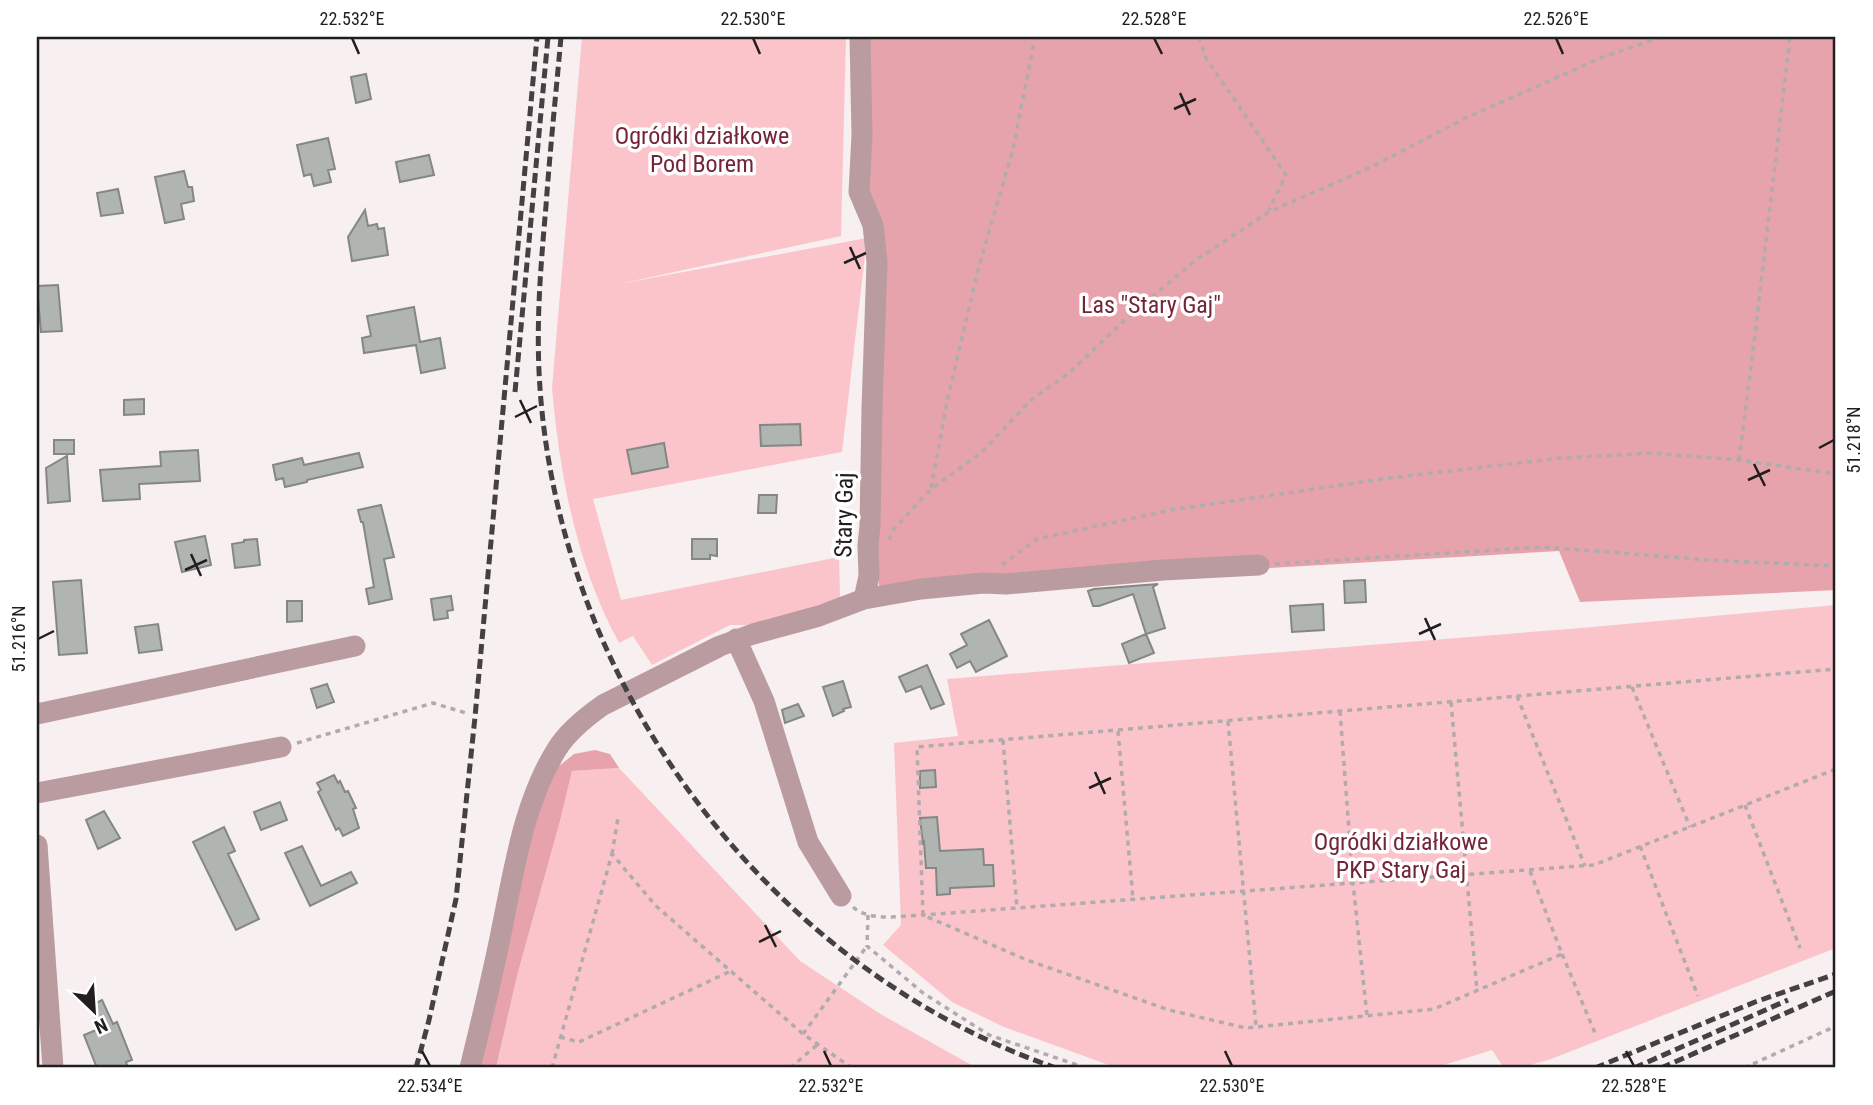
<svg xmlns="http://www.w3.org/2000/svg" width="1873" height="1105" font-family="'Roboto Condensed',sans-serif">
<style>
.green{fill:#fbc4cb}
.forest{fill:#e7a3ac}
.building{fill:#b1b5b1;stroke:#848884;stroke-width:2}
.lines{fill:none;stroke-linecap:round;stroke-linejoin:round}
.path{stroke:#b1abac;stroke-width:3.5;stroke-dasharray:5 5;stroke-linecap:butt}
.minor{stroke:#ba9b9f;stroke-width:21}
.rail{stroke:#454142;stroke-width:5;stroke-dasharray:10 5;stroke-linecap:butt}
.ticks{fill:none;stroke:#211e1f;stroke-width:2.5}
.labels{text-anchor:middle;stroke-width:7;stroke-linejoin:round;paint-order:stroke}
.park-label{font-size:24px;fill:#732436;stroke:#fff}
.street-label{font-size:24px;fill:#211e1f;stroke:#fff}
.neatline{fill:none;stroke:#211e1f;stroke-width:2.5}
.ticks-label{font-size:18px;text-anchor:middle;fill:#211e1f}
</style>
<rect width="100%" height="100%" fill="#f7eff0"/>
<!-- green -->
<path class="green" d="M582 37H846L841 236 619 284 867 238 842 452 593 499 621 600 839 557 840 598 786 616 747 625H730L652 665 633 636 619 643C576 564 560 476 552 388Z
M1836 605V948L1551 1059 1520 1068H1504L1492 1050 1434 1068H1117L1004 1027 952 1002 883 945 901 925 894 743 958 736 947 679 1581 628Z
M619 768 800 961 882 1015 977 1068H496L517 976 560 821 572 771Z"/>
<!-- forest -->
<path class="forest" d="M865 37H1836V590L1580 602 1559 551 1202 572 879 587 876 529Z
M595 750 610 754 619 768 572 771 560 821 517 976 496 1068H476L528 837 554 770 574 754Z"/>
<!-- building -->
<path class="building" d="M366 74 371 99 356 103 351 77Z
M328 138 335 169 328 170 331 182 314 186 311 174 304 176 297 145Z
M429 155 434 175 400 182 396 162Z
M184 171 188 187H192L194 201 181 204 184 219 165 223 155 177Z
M118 189 123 213 101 216 97 193Z
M365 210 368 226 377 224 378 229 384 228 388 255 352 261 348 237Z
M58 285 62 331 41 332 37 286Z
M414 307 420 342 440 338 445 368 421 373 416 345 364 353 362 338 371 336 367 316Z
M144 399V414L124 415V400Z
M800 424 801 445 761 446 760 425Z
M54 440H74V454H54Z
M664 443 668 467 632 474 627 450Z
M198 450 200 481 139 484 140 499 103 501 100 470 161 466 160 452Z
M359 453 363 467 307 480V482L285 487 283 478 276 480 273 465 302 458 304 465Z
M67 456 70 501 48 503 46 468Z
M759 495H777L776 513H758Z
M381 505 394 557 384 559 392 599 369 604 366 589 374 587 363 522H361L358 510Z
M205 536 211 565 182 572 175 542Z
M257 539 260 565 235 568 232 544 244 542V540Z
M692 539H717V556L710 555V559H692Z
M81 580 87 653 59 655 53 582Z
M1365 580 1366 602 1345 603 1344 581Z
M1158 584 1153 587 1165 628 1146 634 1154 653 1129 663 1122 644 1146 634 1133 594 1099 606H1093L1088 591 1094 589Z
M451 596 453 610 447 611 448 618 434 620 431 599Z
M287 601H302V621L287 622Z
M1323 604 1324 630 1292 632 1290 606Z
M989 620 1007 656 976 672 970 661 957 668 950 654 967 645 961 634Z
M158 624 162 650 139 653 135 627Z
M927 665 944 704 931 709 921 686 906 692 899 677Z
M843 681 851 707 843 709 844 711 833 716 823 687Z
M327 684 334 702 317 708 311 689Z
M798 704 804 716 785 723 782 710Z
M935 770 936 787 920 788V771Z
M334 775 338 783 340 781 345 792 348 791 356 808 353 809 359 828 343 836 339 828 336 830 318 792 321 790 317 783Z
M280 802 287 820 261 830 254 812Z
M104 811 120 838 98 849 86 820Z
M937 817 940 851 983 849 984 865H993L994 886 950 888V894L937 895 936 868H926L924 842 923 843 920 818Z
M224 827 235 851 228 854 259 919 236 930 193 842Z
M302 846 321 886 351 872 357 883 310 906 285 853Z
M102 1000 113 1024 117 1022 132 1060 126 1062 128 1068H97L84 1035 101 1028 90 1006Z"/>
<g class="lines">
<!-- path -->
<path class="path" d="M1199 37 1206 58 1286 175 1269 210
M1739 460 1752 359 1790 37
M931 488 948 397 978 270 1013 149 1035 37
M889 540 894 529 931 489 981 453 1030 401 1070 372 1129 316 1196 260 1269 212 1371 167 1468 117 1603 57 1662 37
M1275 564 1544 547 1708 560 1836 566
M1002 565 1037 539 1171 510 1389 478 1562 458 1652 453 1739 460 1836 474
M1632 687 1690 827
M1517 696 1585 866
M1451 702 1477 991
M1340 711 1353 883 1367 1016
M1228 721 1256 1027
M1118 731 1133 899
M1003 740 1017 908
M297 743 433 703 466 713
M1745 805 1800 948
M1640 846 1698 996
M612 854 618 818
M1530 871 1562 954 1434 1009 1246 1028 1169 1010 1027 960 923 915 917 747 1836 669
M853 907C870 922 901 916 923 915L1594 865 1836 769
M868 915 867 946 923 993 989 1035 1086 1068
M1562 954 1595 1033
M803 1034 867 946
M560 1037 579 1042 731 971
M552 1068 612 854 656 906 803 1034 852 1068
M790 1068 817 1045
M1744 1068 1836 1026"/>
<!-- minor -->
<path class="minor" d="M860 37 862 135 859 192 873 225 877 262 872 408 870 526 868 545 869 576 864 599
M736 639 764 701 808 842 841 896
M37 714 355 646
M37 793 281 747
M37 845 53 1068
M470 1068C481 1023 492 978 501 933 514 871 523 803 557 749 568 731 586 717 603 705L720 646 753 634 819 616 864 599 921 589 983 583 1006 584 1163 570 1259 565"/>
<!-- rail -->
<path class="rail" d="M561 37C556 93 550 150 546 206 540 274 535 334 541 401 567 698 774 970 1056 1068
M515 392 548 37
M416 1068 429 1020 456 899 475 717 537 37
M1595 1068 1755 1002 1836 974
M1634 1068 1788 1000
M1661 1068 1836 991"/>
</g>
<!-- ticks -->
<path class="ticks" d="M352 38 359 54M753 38 760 54M1154 38 1162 54M1556 38 1563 54M1180 93 1190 115M1174 109 1196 99M850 247 860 269M844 263 866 253M520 400 531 423M515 417 537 406M1819 448 1834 440M1754 464 1765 486M1748 480 1770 470M191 554 201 576M185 570 207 560M1425 618 1435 640M1419 634 1441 624M38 639 54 631M1095 772 1105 794M1089 788 1111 778M765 925 776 947M759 942 781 931M422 1051 430 1066M824 1051 831 1066M1225 1051 1232 1066M1626 1051 1634 1066"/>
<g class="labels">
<!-- park labels -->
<g class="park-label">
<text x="702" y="144">Ogródki działkowe<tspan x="702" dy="28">Pod Borem</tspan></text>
<text x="1151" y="313">Las "Stary Gaj"</text>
<text x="1401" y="850">Ogródki działkowe<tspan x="1401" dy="28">PKP Stary Gaj</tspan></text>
</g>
<!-- street labels -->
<g class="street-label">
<text transform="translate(844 515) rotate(-89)" y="8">Stary Gaj</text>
</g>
</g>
<!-- border -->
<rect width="1873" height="1105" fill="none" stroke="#ffffff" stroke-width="77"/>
<!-- north arrow -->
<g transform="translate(94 1011) rotate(155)" stroke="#ffffff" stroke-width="5" paint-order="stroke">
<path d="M0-5L12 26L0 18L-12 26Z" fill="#211e1f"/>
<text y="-10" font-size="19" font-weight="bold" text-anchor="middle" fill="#211e1f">N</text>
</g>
<rect x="38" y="38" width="1796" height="1028" class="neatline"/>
<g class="ticks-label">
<text x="352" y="25">22.532°E</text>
<text x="753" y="25">22.530°E</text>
<text x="1154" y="25">22.528°E</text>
<text x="1556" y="25">22.526°E</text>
<text transform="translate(1854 440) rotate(-90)" y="6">51.218°N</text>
<text transform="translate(19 639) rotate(-90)" y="6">51.216°N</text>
<text x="430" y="1092">22.534°E</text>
<text x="831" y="1092">22.532°E</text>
<text x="1232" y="1092">22.530°E</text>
<text x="1634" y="1092">22.528°E</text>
</g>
</svg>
